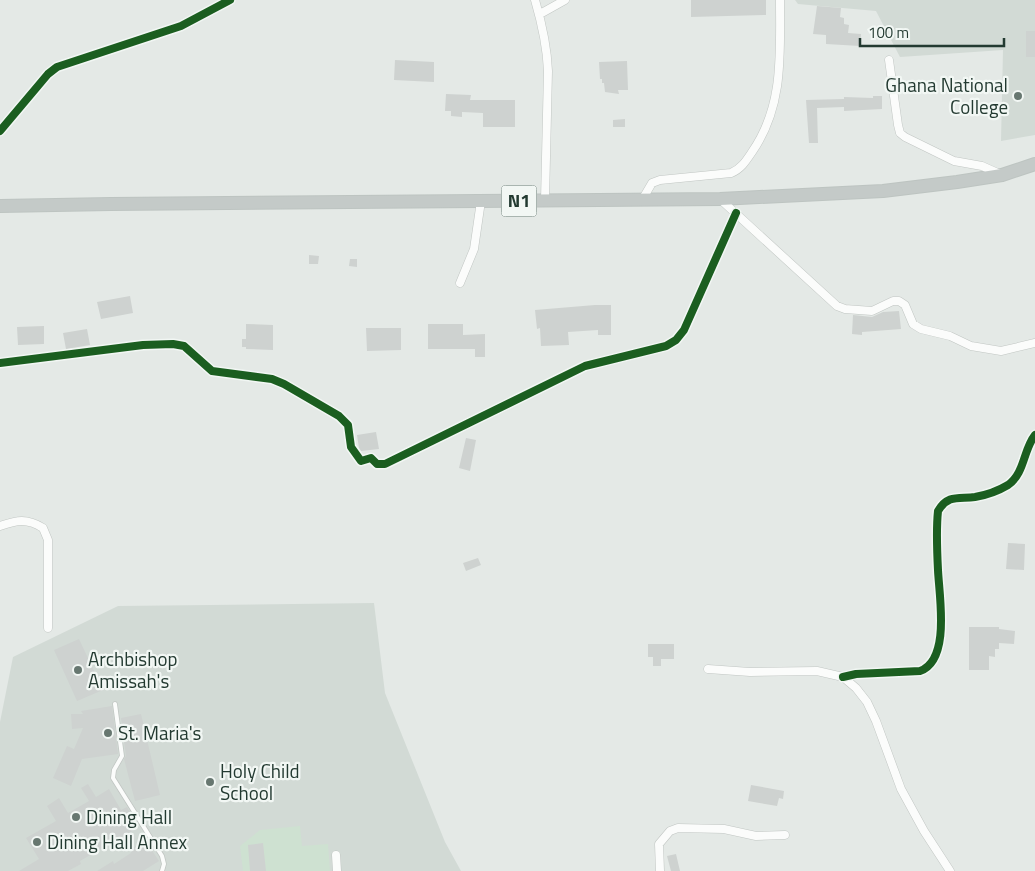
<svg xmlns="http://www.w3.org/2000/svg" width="1035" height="871" font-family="'Titillium Web',sans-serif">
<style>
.built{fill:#d2dad5}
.green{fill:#cee1d1}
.building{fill:#ced2d0}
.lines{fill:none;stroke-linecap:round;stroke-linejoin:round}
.service-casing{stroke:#c1c6c3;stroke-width:5.5}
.minor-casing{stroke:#c1c6c3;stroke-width:9}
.trunk-casing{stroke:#bdc4c1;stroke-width:14}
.service{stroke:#fbfcfb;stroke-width:4}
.minor{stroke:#fbfcfb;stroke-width:8}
.trunk{stroke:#c4cac8;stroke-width:12}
.cycleway-casing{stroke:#f2f7f4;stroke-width:11}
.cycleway{stroke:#1b5e20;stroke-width:8}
.poi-dot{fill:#677770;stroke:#f2f7f4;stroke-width:2}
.labels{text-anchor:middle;stroke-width:4.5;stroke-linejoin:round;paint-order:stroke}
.shield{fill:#f2f7f4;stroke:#61736c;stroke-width:1}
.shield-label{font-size:18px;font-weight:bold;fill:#233a31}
.poi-label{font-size:19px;fill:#233a31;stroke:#f2f7f4;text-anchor:start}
</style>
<rect width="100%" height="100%" fill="#e4e9e6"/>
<!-- built -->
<path class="built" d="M795 0H1035V135L1001 141 1003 50 900 57 876 11 798 4Z
M374 603 385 693 445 842 461 871H0V722L13 657 118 606Z"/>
<!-- green -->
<path class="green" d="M300 826 302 846 328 844 330 871H243L240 846 260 830Z"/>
<!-- building -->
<path class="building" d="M691 0H766V15L691 17Z
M817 6 841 8 840 17 844 18V24L849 25 848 33 861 34 860 46 826 44V35L813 34Z
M1026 31H1035V57H1026Z
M395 60 434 62V82L394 80Z
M627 61 628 90H618L619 94 605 92 604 83H602V79H600L599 62Z
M446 94 471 95 470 100H515V127H483V113L462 112V117L451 116V111H445Z
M873 96H882V109L844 111V107L817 108 818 143H809L806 100 844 99V97L873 98Z
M625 119V127H613V120Z
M309 255 319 256 318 264H309Z
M350 259H357V267L349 266Z
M130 296 133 313 101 319 97 302Z
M595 305H611V335H598V330L568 332 569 345 541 346 540 328 537 329 535 310Z
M899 311 901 329 862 332V335L852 334 853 315 872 317 883 312Z
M246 324 273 325V350L246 349V347H242V339H246Z
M428 324H463V335L485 334V357H475V349H428Z
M44 326V344L18 345 17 327Z
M366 328H401V350L367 351Z
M87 329 90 345 66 349 63 333Z
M376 432 379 449 361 451 359 448 357 435Z
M466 438 476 440 470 471 459 468Z
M1008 543 1025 544 1024 570 1006 569Z
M478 558 481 565 466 571 463 563Z
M969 627H999V629L1015 631 1014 644 999 643V649H995V657L989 656V670H969Z
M79 639 103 690 77 701 54 650Z
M648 644H674V659H661V666H653V657H648Z
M112 706 118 754 82 759 71 786 53 778 67 746 74 749 83 728 72 729 71 714H83L81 711Z
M141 714 160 795 135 801 124 759 126 756 121 718Z
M88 784 96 797 109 789 121 810 127 807 139 827 80 861 81 864 68 871H19L39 859 26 838 56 821 47 806 59 798 68 813 89 801 81 788Z
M751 785 784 791 783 799 779 798 777 806 748 801Z
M145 840 159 861 143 871H97L113 861 114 864 131 853 130 850Z
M263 843 266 871H250L248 845Z
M676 854 680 871H671L667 856Z"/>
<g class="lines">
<!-- service casing -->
<g class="service-casing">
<path id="service" d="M115 704 122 756 114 770 113 778 162 856 164 864 162 871"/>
</g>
<!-- minor casing -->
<g class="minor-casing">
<path id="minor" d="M535 0C542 24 547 46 548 71L545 200
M540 14 565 0
M889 60 898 125 900 133 905 137 954 161 982 166 1000 174
M0 131 48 74 57 67 181 26 230 0
M720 199 837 306 845 309 872 311 893 301H899L905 305 913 324 921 329 950 336 971 346 1001 351 1035 343
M642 200 652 183 660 180 731 173C741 169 746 161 752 152 784 106 780 54 780 0
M460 283 474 249 481 201
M0 363 143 345 173 344 184 346 212 371 272 379 284 384 339 416 348 425 351 447 361 461 371 458 377 464H385L585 366 666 346 676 340 684 330 736 213
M0 526C17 520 27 518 43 528L48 540V628
M708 669 750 672 817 671 843 677 856 688 867 702 876 721 901 789 924 831 950 871
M843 677 856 674 920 671C951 660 939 595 938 570 937 551 936 530 938 511 948 494 959 499 975 497 987 495 998 491 1008 485 1025 473 1023 450 1035 435
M336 855 337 871
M660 871 659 844 670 831 678 828 724 829 756 836 785 835"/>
</g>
<!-- trunk casing -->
<g class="trunk-casing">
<path id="trunk" d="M0 206 111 204 720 199 883 191 957 182 1002 175 1035 164"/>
</g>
<!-- service -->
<use href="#service" class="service"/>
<!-- minor -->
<use href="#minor" class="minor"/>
<!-- trunk -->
<use href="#trunk" class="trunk"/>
<!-- cycleway casing -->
<g class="cycleway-casing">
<path id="cycleway" d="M0 131 48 74 57 67 181 26 230 0
M0 363 143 345 173 344 184 346 212 371 272 379 284 384 339 416 348 425 351 447 361 461 371 458 377 464H385L585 366 666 346 676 340 684 330 736 213
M843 677 856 674 920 671C951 660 939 595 938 570 937 551 936 530 938 511 948 494 959 499 975 497 987 495 998 491 1008 485 1025 473 1023 450 1035 435"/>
</g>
<!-- cycleway -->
<use href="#cycleway" class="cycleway"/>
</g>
<!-- markers -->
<g class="poi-dot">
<circle cx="1018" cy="96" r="5"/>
<circle cx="78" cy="670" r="5"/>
<circle cx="108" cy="733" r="5"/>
<circle cx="210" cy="782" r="5"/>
<circle cx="76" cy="817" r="5"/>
<circle cx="37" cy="842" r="5"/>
</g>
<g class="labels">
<!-- shield labels -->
<rect class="shield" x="501.5" y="185.5" width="35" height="31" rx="4"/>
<g class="shield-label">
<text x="519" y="207">N1</text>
</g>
<!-- poi labels -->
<g class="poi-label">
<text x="1008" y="92" text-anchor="end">Ghana National<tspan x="1008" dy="22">College</tspan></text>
<text x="88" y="666">Archbishop<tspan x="88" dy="22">Amissah's</tspan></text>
<text x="118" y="740">St. Maria's</text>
<text x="220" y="778">Holy Child<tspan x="220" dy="22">School</tspan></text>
<text x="86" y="824">Dining Hall</text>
<text x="47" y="849">Dining Hall Annex</text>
</g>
</g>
<!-- scale -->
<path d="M860 38v8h144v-8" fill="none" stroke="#233a31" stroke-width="2.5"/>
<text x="868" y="38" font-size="15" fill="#233a31" stroke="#f2f7f4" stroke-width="4" paint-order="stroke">100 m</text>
</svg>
